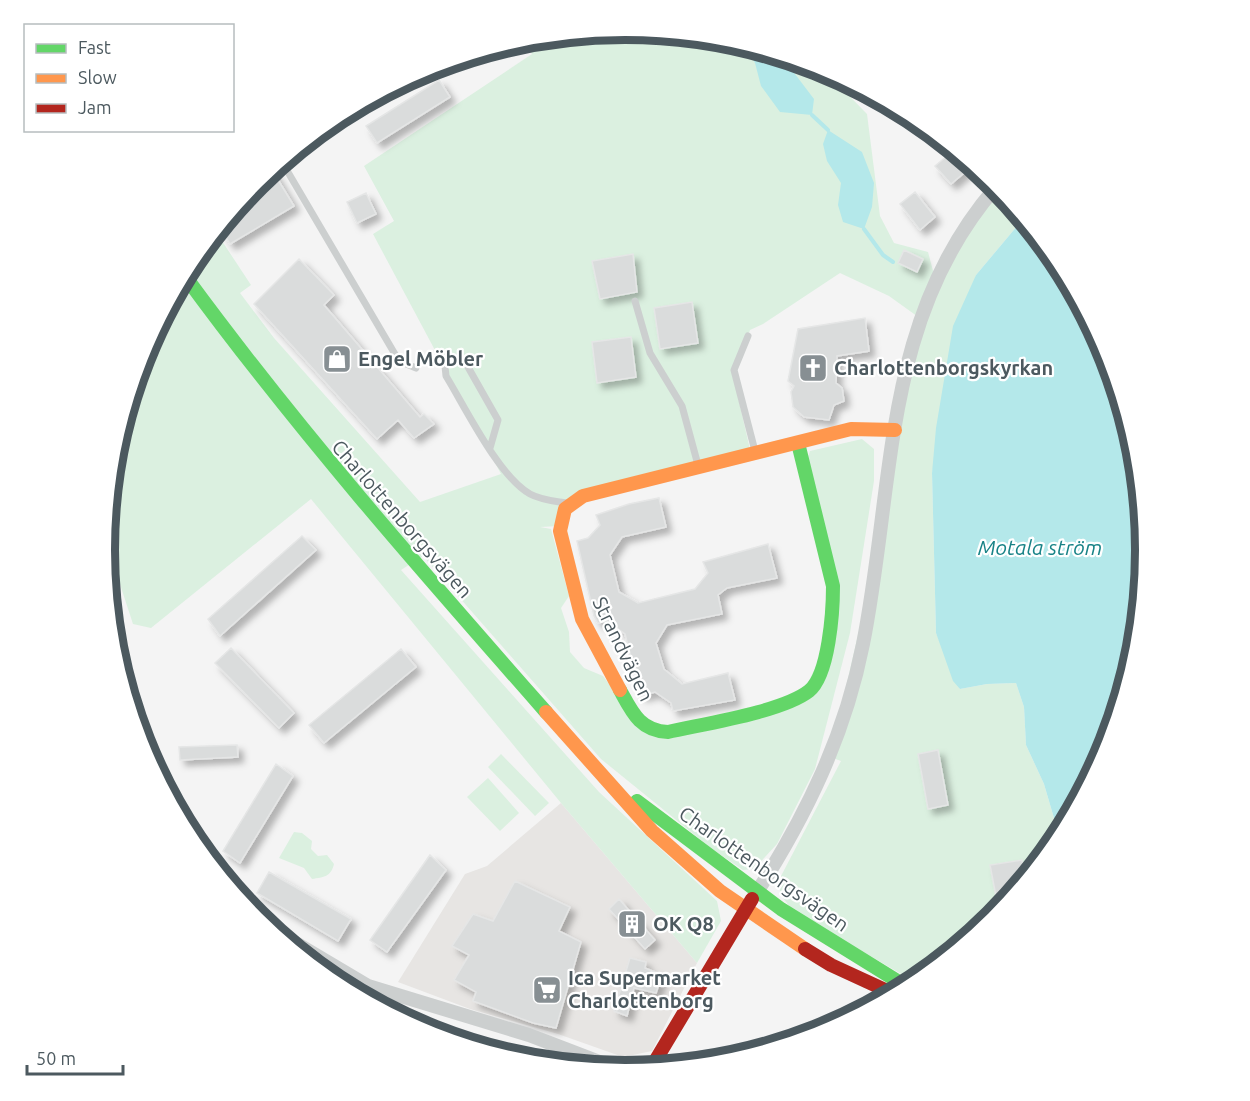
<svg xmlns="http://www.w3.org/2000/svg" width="1250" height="1101" font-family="Ubuntu,sans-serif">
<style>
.commercial{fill:#e7e5e3}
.green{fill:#dbf0e0}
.water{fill:#b4e8ea}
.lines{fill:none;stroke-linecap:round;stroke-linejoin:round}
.stream{stroke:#b4e8ea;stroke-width:4}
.building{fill:#dadcdc;stroke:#e5e6e6;stroke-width:1.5;filter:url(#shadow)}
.lane{stroke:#cccfcf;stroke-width:7}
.street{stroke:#cccfcf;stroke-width:14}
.fast{stroke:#63d668;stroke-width:14}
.slow{stroke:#ff974d;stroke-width:14}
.jam{stroke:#b3261e;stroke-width:14}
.labels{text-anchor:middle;stroke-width:4.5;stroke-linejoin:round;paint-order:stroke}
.poi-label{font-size:20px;font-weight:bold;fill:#4c595f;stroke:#fff;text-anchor:start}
.street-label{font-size:20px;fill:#4c595f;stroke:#fff}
.water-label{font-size:21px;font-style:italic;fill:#188387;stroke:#fff}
.rim{fill:none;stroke:#4c595f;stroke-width:8}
</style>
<defs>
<filter id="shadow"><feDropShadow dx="5.5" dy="5.5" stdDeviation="3" flood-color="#0004"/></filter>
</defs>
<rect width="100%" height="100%" fill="#f4f4f4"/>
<!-- commercial -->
<path class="commercial" d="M561 803 697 963 652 1051 623 1057 558 1034 470 1009 398 982 465 874 487 866Z"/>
<!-- green -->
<path class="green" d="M625 30 727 40 823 69 867 114 880 216 894 243 928 252 936 282 997 188 1023 219 976 275 932 473 936 633 960 689 987 684 1016 683 1024 707 1026 745 1044 784 1054 818 1062 832 993 919 915 982 793 911 780 894V878L841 761 830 757 876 556 921 319 889 296 840 273 763 324 750 330 734 380 752 458 569 503 559 526 540 527 551 529 569 596 561 608 569 632 570 652 584 668 603 676 646 733 797 706 837 622 807 460 810 451 862 439 874 449V481L850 633 815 769 777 844 754 869 743 870 712 849 601 759 423 556 401 570 599 792 717 901 721 921 697 963 561 803 311 499 151 628 133 624 116 572 105 549 115 449 122 424 137 408 144 351 192 261 216 232 251 285 240 293 274 338 420 502 501 474 373 234 394 221 364 166 532 54 522 41Z
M501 754 549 803 535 816 488 767Z
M488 778 519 813 500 831 467 797Z
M294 832 302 833 312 841 311 849 318 856 327 855 334 864C331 877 324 877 312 879L304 868 279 858Z"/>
<!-- water -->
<path class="water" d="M744 45 782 57 814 99 812 115 780 112 761 86 755 63Z
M828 130 862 152 874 183 872 207 864 229 843 222 838 205 841 183 827 161 823 144Z
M1023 219 1058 262 1106 352 1136 449 1145 551 1135 652 1106 750 1062 832 1054 818 1044 784 1026 745 1024 707 1016 683 987 684 960 689 953 681 936 633 932 473 936 428 953 326 976 275Z"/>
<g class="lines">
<!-- stream -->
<path class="stream" d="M812 115 828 130
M864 229 883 255 893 262"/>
</g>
<!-- building -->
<path class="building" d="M439 80 450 97 377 143 366 126Z
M954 150 970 168 951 184 935 166Z
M272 170 294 206 230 244 220 228 257 182Z
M915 192 935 217 920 230 900 204Z
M366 193 376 214 357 223 347 202Z
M904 250 923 259 917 272 898 263Z
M633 254 637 292 600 299 592 261Z
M299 259 334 295 324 305 420 417 424 414 434 424 414 438 398 420 377 439 254 304Z
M692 302 698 343 660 349 654 308Z
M865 318 869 351 837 356 836 383 842 388 844 401 834 405 829 420 804 417 793 407 791 392 794 386 788 381 798 329Z
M631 337 636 377 597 383 592 342Z
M659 498 666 527 622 537 610 555 619 592 638 603 695 589 708 573 703 562 768 544 777 578 727 588 718 595 722 614 667 625 656 643 664 669 682 684 728 673 735 700 673 711 671 703 655 692 641 696 625 634 607 621 598 623 594 616 577 541 588 538 600 525 596 515 629 504Z
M302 536 316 550 220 636 208 619Z
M231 648 294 713 279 728 215 663Z
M401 649 416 667 324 743 309 725Z
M237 745 238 757 180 760 179 747Z
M938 750 948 805 928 809 918 754Z
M276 764 293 776 240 863 223 851Z
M430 855 446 870 387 952 370 940Z
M1022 860 1025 879 999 912 990 865Z
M269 872 351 919 338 941 257 893Z
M515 881 570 907 559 931 581 942 556 1028 533 1023 473 1001 476 992 454 980 469 955 452 946 473 914 493 921Z
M619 899 655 940 645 949 609 909Z
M630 958 646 962 645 968 662 975 656 993 634 988 627 1016 614 1011Z"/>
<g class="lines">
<!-- lane -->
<path class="lane" d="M282 162 399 361 416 368
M635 301 650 353 682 406 698 465
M748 336 734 370 755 451
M490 448 498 420 464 360 453 357 445 366 446 376C465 407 499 477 530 494 541 500 554 501 566 503
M380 1007 384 991"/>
<!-- street -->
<path class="street" d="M757 892C807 814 845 735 863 644 895 483 882 318 996 187
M267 926 368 986 529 1035 623 1071"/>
<!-- fast -->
<path class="fast" d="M185 276C297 429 421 570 546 712
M620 690C632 712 640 731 668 732 703 724 782 712 809 691 829 675 833 611 833 586L798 443
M637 801 781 909 907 987"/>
<!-- slow -->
<path class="slow" d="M620 690 582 619 560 531 565 509 583 496 851 429 895 430
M546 712 652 831 720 891 805 949"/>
<!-- jam -->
<path class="jam" d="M805 949 831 965 894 994
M651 1068 752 899"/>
</g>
<!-- icons -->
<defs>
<g id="shop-square" transform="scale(1.5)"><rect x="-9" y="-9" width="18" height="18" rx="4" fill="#878f93" stroke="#fff"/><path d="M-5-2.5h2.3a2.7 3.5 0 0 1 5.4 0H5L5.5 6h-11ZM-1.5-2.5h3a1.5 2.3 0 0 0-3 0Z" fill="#fff"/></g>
<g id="church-square" transform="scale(1.5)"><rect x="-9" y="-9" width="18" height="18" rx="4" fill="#878f93" stroke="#fff"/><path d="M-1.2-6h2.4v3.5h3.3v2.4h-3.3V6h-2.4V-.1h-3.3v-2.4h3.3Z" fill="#fff"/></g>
<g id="building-square" transform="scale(1.5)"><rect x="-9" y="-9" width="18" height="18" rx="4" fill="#878f93" stroke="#fff"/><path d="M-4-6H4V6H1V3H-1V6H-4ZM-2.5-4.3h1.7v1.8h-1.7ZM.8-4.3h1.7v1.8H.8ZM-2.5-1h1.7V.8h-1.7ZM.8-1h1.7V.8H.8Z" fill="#fff"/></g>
<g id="supermarket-square" transform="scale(1.5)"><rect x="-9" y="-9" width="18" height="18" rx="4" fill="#878f93" stroke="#fff"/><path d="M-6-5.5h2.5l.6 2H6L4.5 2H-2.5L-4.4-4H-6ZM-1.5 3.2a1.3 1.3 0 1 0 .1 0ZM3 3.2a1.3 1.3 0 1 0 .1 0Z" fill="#fff"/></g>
</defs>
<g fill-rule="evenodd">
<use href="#shop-square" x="337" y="359"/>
<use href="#church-square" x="813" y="368"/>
<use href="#building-square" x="632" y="924"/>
<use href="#supermarket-square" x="547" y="990"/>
</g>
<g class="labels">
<!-- poi labels -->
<g class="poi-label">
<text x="358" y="366">Engel Möbler</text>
<text x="834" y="375">Charlottenborgskyrkan</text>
<text x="653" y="931">OK Q8</text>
<text x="568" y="985">Ica Supermarket<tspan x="568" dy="23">Charlottenborg</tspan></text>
</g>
<!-- street labels -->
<g class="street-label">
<text transform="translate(402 519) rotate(49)" y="7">Charlottenborgsvägen</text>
<text transform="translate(623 649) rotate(64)" y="7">Strandvägen</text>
<text transform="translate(764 869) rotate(35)" y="7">Charlottenborgsvägen</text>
</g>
<!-- water labels -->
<g class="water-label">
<text x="1040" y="555">Motala ström</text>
</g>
</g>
<!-- crop -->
<path d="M0 0H1250V1101H0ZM115 550a510 510 0 1 1 1020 0a510 510 0 1 1-1020 0Z" fill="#fff" fill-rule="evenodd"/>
<path class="rim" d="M115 550a510 510 0 1 1 1020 0a510 510 0 1 1-1020 0Z"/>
<!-- legend -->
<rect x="24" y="24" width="210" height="108" fill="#ffffff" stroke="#b7bdbf" stroke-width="1.5"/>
<rect x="36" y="44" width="30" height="9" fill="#63d668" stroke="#b7bdbf" stroke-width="1.5"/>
<text x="78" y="54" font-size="18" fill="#4c595f">Fast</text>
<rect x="36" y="74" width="30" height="9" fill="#ff974d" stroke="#b7bdbf" stroke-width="1.5"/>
<text x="78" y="84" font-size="18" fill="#4c595f">Slow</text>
<rect x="36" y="104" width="30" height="9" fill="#b3261e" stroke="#b7bdbf" stroke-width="1.5"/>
<text x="78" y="114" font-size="18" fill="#4c595f">Jam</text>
<!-- scale -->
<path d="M27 1065v9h96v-9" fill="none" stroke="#4c595f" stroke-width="3"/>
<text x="36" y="1065" font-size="18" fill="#4c595f" stroke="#ffffff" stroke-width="4.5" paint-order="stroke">50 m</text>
</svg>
